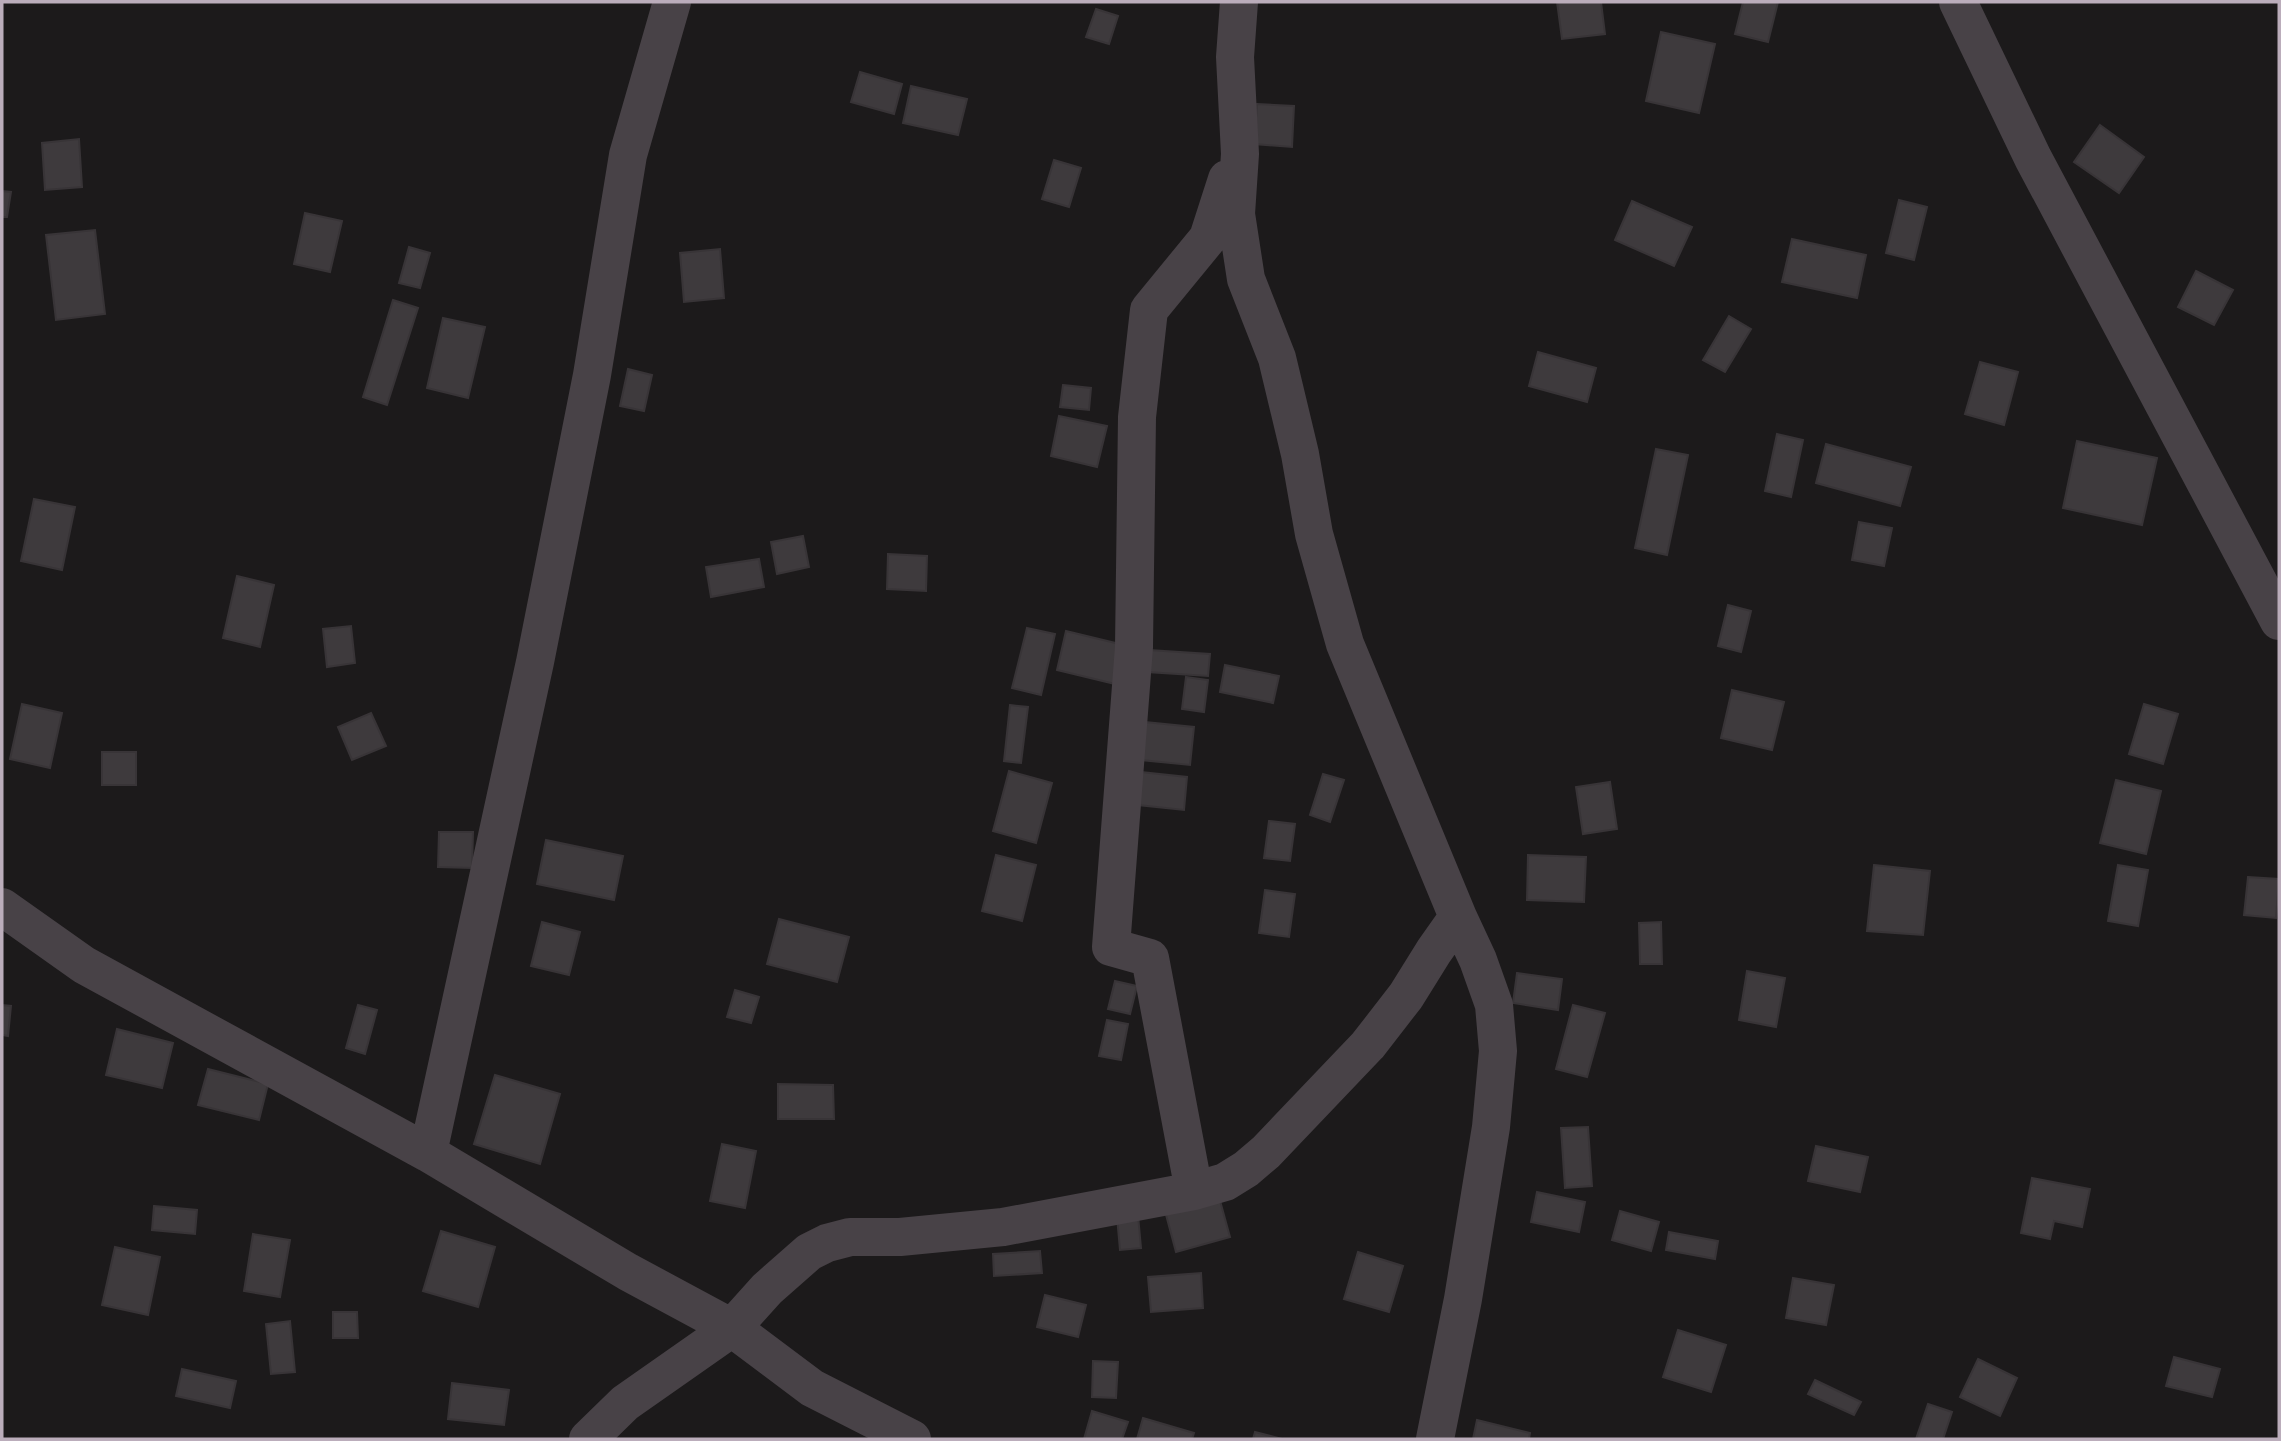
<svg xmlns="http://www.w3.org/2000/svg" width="2281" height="1441" font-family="'DejaVu Sans',sans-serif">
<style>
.building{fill:#3e3a3d;stroke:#383437;stroke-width:2}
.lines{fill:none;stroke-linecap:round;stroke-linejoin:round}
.minor{stroke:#484247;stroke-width:38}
</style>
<rect width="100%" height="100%" fill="#1c1a1b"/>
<!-- building -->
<path class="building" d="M1557 2H1601L1605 34 1562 39Z
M1743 2H1778L1768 42 1735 34Z
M1096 9 1118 16 1109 44 1086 37Z
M1661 32 1715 44 1699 113 1646 101Z
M860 72 902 84 894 114 851 102Z
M911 86 967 99 958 135 903 123Z
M1257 104 1294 106 1292 147 1254 144Z
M2100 125 2144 157 2119 193 2074 162Z
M79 139 82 187 45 190 42 143Z
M1054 160 1081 168 1069 207 1042 199Z
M2 191 11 192 7 217H2Z
M1899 200 1927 207 1914 260 1886 253Z
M1632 201 1692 227 1674 266 1615 240Z
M305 213 342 221 330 272 294 264Z
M95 230 105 314 56 320 46 235Z
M1792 239 1866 255 1857 298 1782 282Z
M409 247 430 253 420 288 399 283Z
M720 249 724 298 684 302 680 253Z
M2196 271 2233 290 2214 325 2178 307Z
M393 300 418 308 387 405 363 397Z
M1729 316 1751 329 1725 372 1703 360Z
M443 318 485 327 468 398 427 388Z
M1538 352 1596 368 1587 402 1529 386Z
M1980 362 2018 372 2004 425 1965 414Z
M628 369 652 375 644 411 620 406Z
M1063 385 1091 388 1089 410 1060 407Z
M1059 416 1107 426 1097 467 1051 456Z
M1777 434 1803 440 1791 497 1765 491Z
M2077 441 2157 458 2142 525 2063 508Z
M1826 444 1911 467 1900 506 1816 483Z
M1656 449 1688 455 1667 555 1635 548Z
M34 499 75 507 62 570 21 561Z
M1859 522 1892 528 1884 566 1852 560Z
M803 536 809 567 777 574 771 542Z
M888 554 927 556 926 591 887 589Z
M759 559 764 587 711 597 706 567Z
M237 576 274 585 260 647 223 638Z
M1728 605 1751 611 1741 652 1718 646Z
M351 626 355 663 327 667 323 629Z
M1027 628 1055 634 1041 695 1012 688Z
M1066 631 1124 645 1115 684 1057 670Z
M1149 650 1210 654 1208 676 1147 672Z
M1225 665 1279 676 1273 703 1220 692Z
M1186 677 1208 680 1204 712 1182 709Z
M1732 690 1784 702 1772 750 1721 738Z
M22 704 62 713 50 768 10 759Z
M2144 704 2178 714 2163 764 2129 754Z
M1010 705 1028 707 1021 763 1004 761Z
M371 713 386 746 352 760 338 727Z
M1135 721 1194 727 1190 765 1131 759Z
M102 752H136V785H102Z
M1009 771 1052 783 1036 843 993 831Z
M1141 772 1187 777 1184 810 1138 805Z
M1323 774 1344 780 1330 822 1310 815Z
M2116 780 2161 791 2146 854 2100 843Z
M1610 782 1617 829 1583 834 1576 787Z
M1269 821 1295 824 1290 861 1264 858Z
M439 832H473L472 868 438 867Z
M546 840 623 856 614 900 537 884Z
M996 855 1036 865 1022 921 982 911Z
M1528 855 1586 857 1584 902 1527 900Z
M1874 865 1930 871 1923 935 1867 931Z
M2118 865 2148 870 2138 926 2108 921Z
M2248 877 2279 879 2276 918 2244 915Z
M1265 890 1295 894 1289 937 1259 933Z
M779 919 849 937 837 982 767 964Z
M542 922 580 932 569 975 531 966Z
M1661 922 1662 964H1640L1639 923Z
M1747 971 1785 978 1776 1027 1739 1020Z
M1517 973 1562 979 1558 1010 1513 1003Z
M1115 981 1137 986 1130 1014 1108 1009Z
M735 990 759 997 751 1023 727 1017Z
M2 1005 11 1006 8 1036 2 1035Z
M358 1005 377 1010 365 1054 346 1048Z
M1573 1005 1605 1013 1587 1077 1556 1069Z
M1107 1020 1128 1024 1121 1060 1099 1056Z
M117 1029 173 1043 162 1088 106 1075Z
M208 1069 268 1084 259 1120 198 1105Z
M495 1075 560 1094 540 1164 474 1144Z
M778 1084 833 1085 834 1119H778Z
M1588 1127 1592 1186 1565 1188 1561 1128Z
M722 1144 756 1151 745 1208 710 1201Z
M1816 1146 1868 1157 1860 1192 1808 1181Z
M2032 1178 2090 1189 2082 1227 2054 1221 2050 1239 2021 1233Z
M1537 1192 1585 1202 1579 1232 1531 1222Z
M1219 1197 1230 1237 1176 1252 1165 1211Z
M154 1206 197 1210 195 1234 152 1230Z
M1620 1211 1659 1222 1651 1251 1612 1240Z
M1138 1215 1141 1248 1120 1250 1117 1217Z
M441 1231 495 1247 478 1307 423 1291Z
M1669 1232 1718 1241 1715 1259 1666 1250Z
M253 1234 290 1240 280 1297 244 1291Z
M115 1247 160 1257 148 1315 102 1305Z
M1040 1251 1042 1273 994 1276 993 1254Z
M1358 1252 1403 1266 1389 1312 1344 1299Z
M1201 1273 1203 1308 1151 1312 1148 1277Z
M1793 1278 1834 1285 1826 1325 1786 1318Z
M1045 1295 1086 1305 1078 1337 1037 1327Z
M333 1312H357L358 1338H333Z
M290 1321 295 1372 271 1374 266 1324Z
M1678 1330 1726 1345 1711 1392 1663 1377Z
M2174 1357 2220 1369 2212 1397 2166 1386Z
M1978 1359 2017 1378 2000 1416 1960 1397Z
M1093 1361 1118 1362 1116 1398 1092 1397Z
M182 1369 236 1381 230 1408 176 1396Z
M1815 1380 1861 1402 1854 1415 1808 1394Z
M452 1383 509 1390 504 1425 448 1419Z
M1928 1404 1952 1412 1943 1439H1916Z
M1092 1411 1128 1422 1122 1439H1084Z
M1143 1418 1194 1433 1192 1439H1137Z
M1477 1420 1530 1433 1529 1439H1473Z
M1255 1432 1282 1439H1253Z"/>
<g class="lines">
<!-- minor -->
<path class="minor" d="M1239 2 1235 57 1240 154 1236 214 1246 279 1277 358 1300 454 1314 534 1345 644 1458 917 1478 960 1494 1005 1498 1051 1491 1127 1463 1299 1435 1439
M1958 2 2033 158 2279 621
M2 907 84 965 428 1153 628 1272 732 1328 812 1388 912 1439
M428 1153 535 662 592 375 628 155 672 2
M1194 1191 1150 958 1111 947 1134 647 1137 417 1149 310 1208 238 1227 179
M588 1439 625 1403 732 1328 767 1289 809 1252 827 1243 850 1237H900L1003 1227 1194 1191 1225 1182 1246 1169 1266 1152 1368 1045 1406 996 1434 951 1458 917"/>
</g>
<!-- border -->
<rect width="2281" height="1441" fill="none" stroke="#bbadbb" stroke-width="7"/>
</svg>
